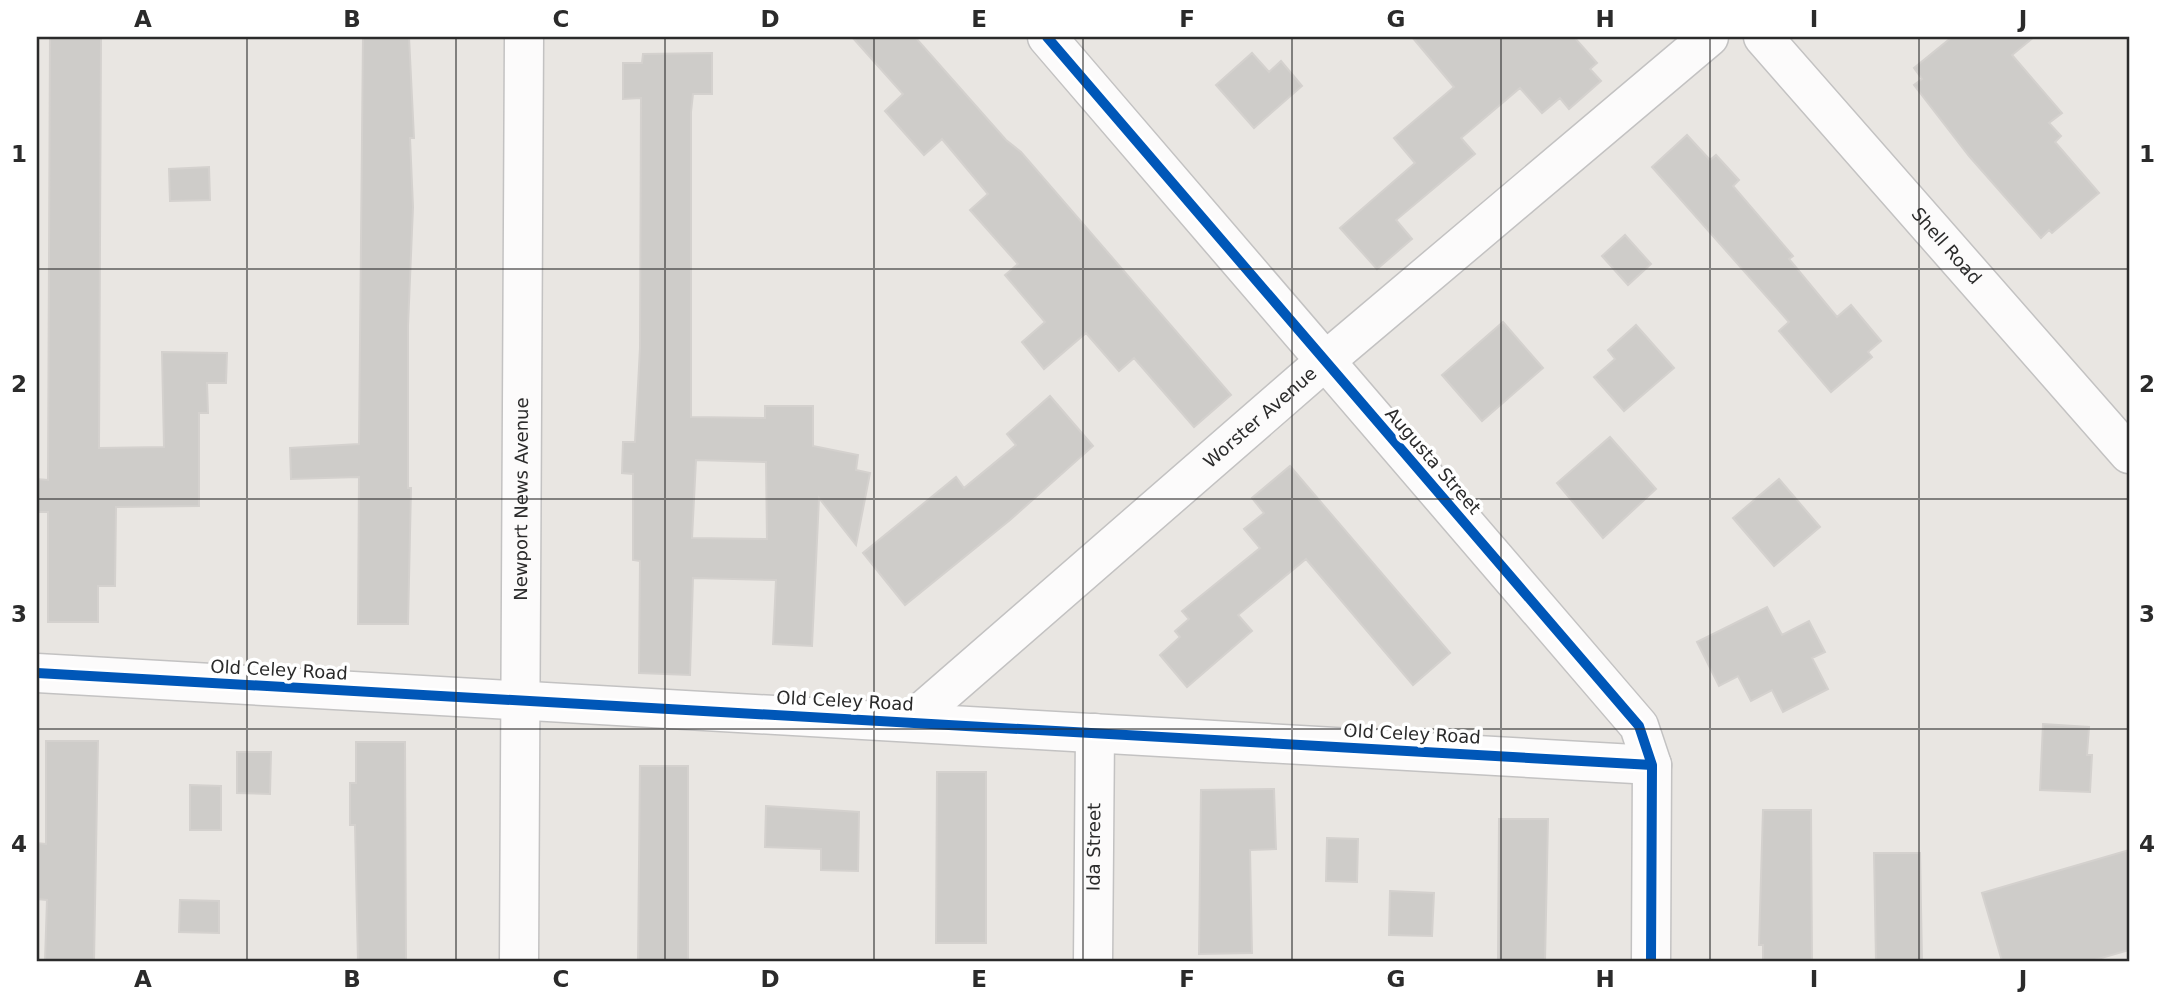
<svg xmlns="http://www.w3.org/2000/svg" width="2166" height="998" font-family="'DejaVu Sans',sans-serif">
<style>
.building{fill:#ceccc9;stroke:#d4d1ce;stroke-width:2;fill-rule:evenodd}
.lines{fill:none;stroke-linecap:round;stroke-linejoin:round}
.street-casing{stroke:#c3c2c2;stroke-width:41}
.secondary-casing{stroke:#c3c2c2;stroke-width:41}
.street{stroke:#fcfbfb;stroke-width:38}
.secondary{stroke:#fcfbfb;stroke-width:38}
.cycleway-casing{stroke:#fff;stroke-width:15}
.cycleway{stroke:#0057b8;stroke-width:10}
.grid{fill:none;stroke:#2b2b2b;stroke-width:2;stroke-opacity:0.55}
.labels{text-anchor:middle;stroke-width:7;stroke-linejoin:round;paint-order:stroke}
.street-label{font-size:18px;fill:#2b2b2b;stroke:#fff}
.neatline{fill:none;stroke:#2b2b2b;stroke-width:2.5}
.grid-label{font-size:23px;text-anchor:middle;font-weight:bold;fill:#2b2b2b}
</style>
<rect width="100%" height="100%" fill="#e9e6e2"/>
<!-- building -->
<path class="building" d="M50 37H101L99 448 164 447 162 352 227 353 226 383H207L208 413H199V506L116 507 115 586H98V622H48V512H37V479L48 480Z
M363 37H409L414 138H410L413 207 408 326V488H411L408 624H358L359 477 291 479 290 448 359 444Z
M852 37H915L1006 140 1021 152 1231 395 1194 427 1134 358 1119 371 1086 333 1044 369 1022 342 1045 322 1005 275 1018 264 970 210 988 194 942 139 924 155 885 111 903 94Z
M1412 37H1574L1597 63 1590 69 1601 81 1569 109 1560 98 1542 113 1520 88 1461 138 1475 154 1396 220 1412 239 1377 269 1340 228 1415 163 1394 138 1454 87Z
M1952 37H2034L2012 55 2062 113 2049 123 2061 136 2055 142 2099 193 2052 233 2049 230 2041 238 1969 156 1914 85 1922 79 1914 68Z
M712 53V94H693L691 112V417L765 418V406H813V446L858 455 856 470 870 473 856 545 819 498 812 646 773 644 776 580 693 578 690 675 639 673 640 561 633 560V474L622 473 623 442H635L640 348 641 98 623 99V63H642L643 54ZM696 460 766 462 767 539 692 538Z
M1252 53 1269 72 1281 61 1302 86 1254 128 1216 85Z
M1687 135 1710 160 1716 155 1739 180 1733 186 1793 256 1789 259 1837 317 1851 305 1881 341 1868 352 1872 357 1831 392 1779 331 1789 322 1652 167Z
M209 167 210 200 170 201 169 169Z
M1625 235 1651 264 1628 285 1602 256Z
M1503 322 1543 368 1482 421 1442 375Z
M1636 325 1674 368 1624 411 1594 377 1615 359 1608 350Z
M1050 396 1093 446 1010 520 905 605 863 553 956 477 964 488 1016 445 1007 434Z
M1610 437 1656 489 1603 538 1557 483Z
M1290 466 1450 653 1413 685 1306 559 1238 615 1252 631 1187 687 1160 655 1180 637 1175 631 1189 619 1182 611 1260 548 1244 529 1264 513 1252 498Z
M1779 479 1820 527 1774 566 1733 518Z
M1767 607 1782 635 1809 621 1825 652 1812 658 1828 689 1783 712 1772 690 1751 701 1738 676 1719 686 1697 642Z
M2043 724 2089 727 2087 755H2092L2090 792 2040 790Z
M46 741H98L94 961H45L47 900 37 899V843L46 844Z
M356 742H405L406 961H358L355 825H350V783H356Z
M237 752H271L270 794 237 793Z
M640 766H688V961H638Z
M937 772H986V943H936Z
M190 785 221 786V830H190Z
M1274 789 1276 849 1250 850 1252 953 1199 954 1201 790Z
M766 806 859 812 858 871 821 870V849L765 847Z
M1763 810H1811L1812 961H1763V945H1759Z
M1499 819H1548L1545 961H1498Z
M1327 838 1358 839 1357 882 1326 881Z
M2129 850V950L2091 961H2002L1982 893Z
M1874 853H1920L1922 961H1876Z
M1390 891 1434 893 1432 936 1389 935Z
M180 900 219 901V933L179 932Z"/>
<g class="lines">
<!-- street casing -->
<g class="street-casing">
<g id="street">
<path d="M1047 37 1639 726 1652 765 1651 961"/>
<path d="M37 673 1652 765"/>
<path id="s1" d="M910 722 1324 362 1709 37"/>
<path id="s2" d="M519 961 524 37"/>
<path id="s3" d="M1093 961 1095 733"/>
</g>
</g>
<!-- secondary casing -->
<g class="secondary-casing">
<g id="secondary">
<path id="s4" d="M1763 37 2129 454"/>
</g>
</g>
<!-- street -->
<use href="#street" class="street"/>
<!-- secondary -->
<use href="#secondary" class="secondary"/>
<!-- cycleway casing -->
<g class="cycleway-casing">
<path id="cycleway" d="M1047 37 1639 726 1652 765 1651 961
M37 673 1652 765"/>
</g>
<!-- cycleway -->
<use href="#cycleway" class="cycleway"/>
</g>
<!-- grid -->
<path class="grid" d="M247 37V961M456 37V961M665 37V961M874 37V961M1083 37V961M1292 37V961M1501 37V961M1710 37V961M1919 37V961M37 269H2129M37 499H2129M37 729H2129"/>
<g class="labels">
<!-- street labels -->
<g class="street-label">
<text dy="6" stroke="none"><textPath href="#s4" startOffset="278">Shell Road</textPath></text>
<text dy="6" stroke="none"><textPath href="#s1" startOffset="464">Worster Avenue</textPath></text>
<text transform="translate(1433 461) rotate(49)" y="6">Augusta Street</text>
<text dy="6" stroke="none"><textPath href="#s2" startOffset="462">Newport News Avenue</textPath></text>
<text transform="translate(279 670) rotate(3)" y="6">Old Celey Road</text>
<text transform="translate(845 701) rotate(3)" y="6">Old Celey Road</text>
<text transform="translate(1412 734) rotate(3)" y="6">Old Celey Road</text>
<text dy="6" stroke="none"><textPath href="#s3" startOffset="114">Ida Street</textPath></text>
</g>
</g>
<!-- border -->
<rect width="2166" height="998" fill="none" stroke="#ffffff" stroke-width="77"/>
<rect x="38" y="38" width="2090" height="922" class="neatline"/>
<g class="grid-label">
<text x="143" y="27">A</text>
<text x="352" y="27">B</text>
<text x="561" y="27">C</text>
<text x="770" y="27">D</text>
<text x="979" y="27">E</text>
<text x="1187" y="27">F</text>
<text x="1396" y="27">G</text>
<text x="1605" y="27">H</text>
<text x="1814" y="27">I</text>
<text x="2023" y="27">J</text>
<text x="19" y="162">1</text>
<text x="2147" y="162">1</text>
<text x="19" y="392">2</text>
<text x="2147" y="392">2</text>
<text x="19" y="622">3</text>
<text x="2147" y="622">3</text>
<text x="19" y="852">4</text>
<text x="2147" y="852">4</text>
<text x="143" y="987">A</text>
<text x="352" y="987">B</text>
<text x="561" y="987">C</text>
<text x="770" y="987">D</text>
<text x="979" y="987">E</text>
<text x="1187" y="987">F</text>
<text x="1396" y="987">G</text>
<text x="1605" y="987">H</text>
<text x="1814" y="987">I</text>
<text x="2023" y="987">J</text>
</g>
</svg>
